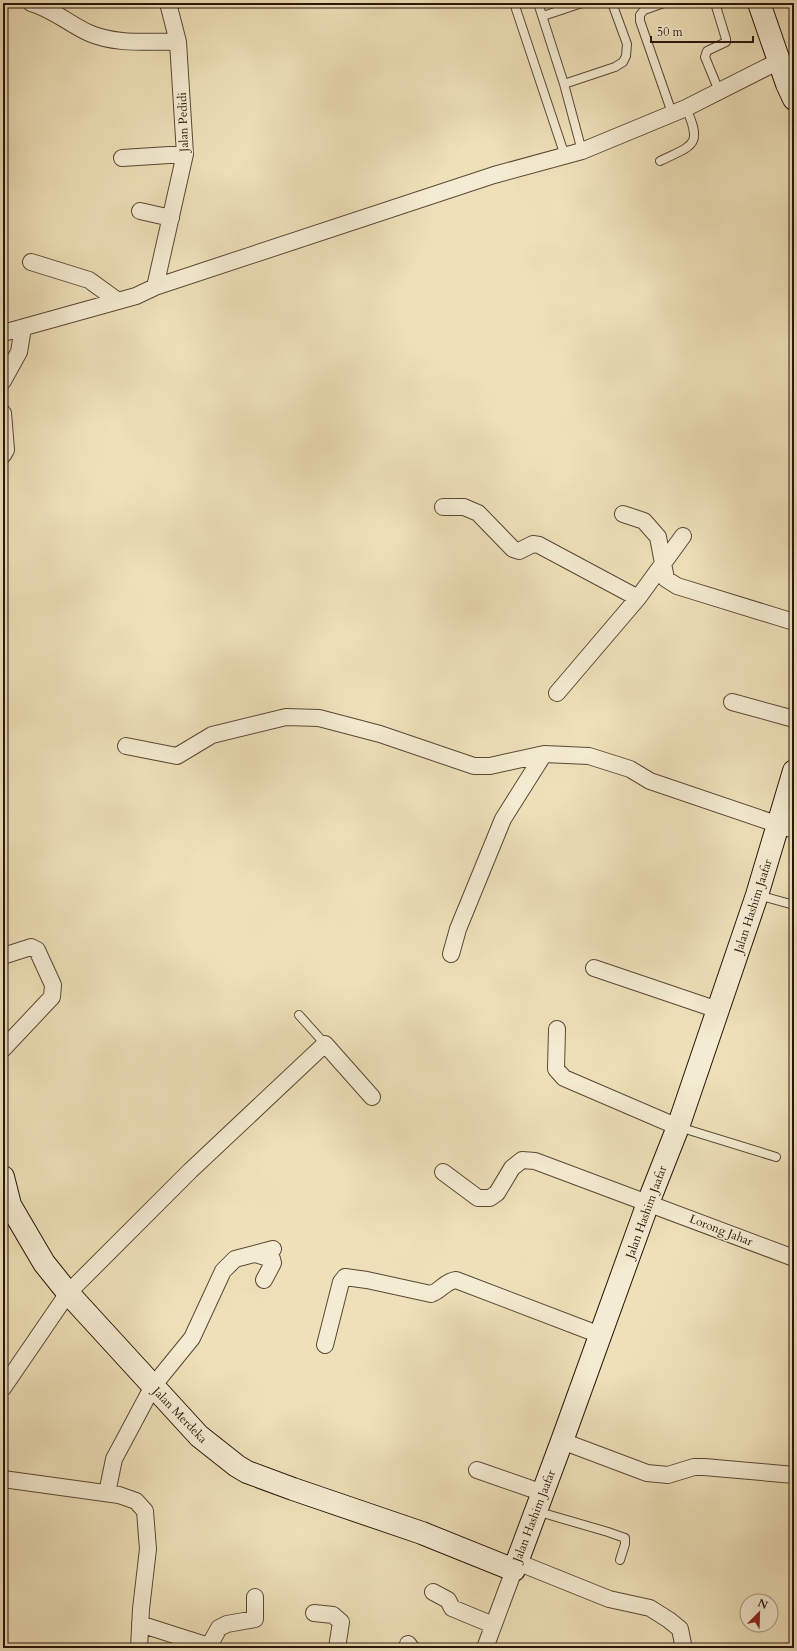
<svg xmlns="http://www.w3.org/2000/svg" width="797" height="1651" font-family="Cardo,serif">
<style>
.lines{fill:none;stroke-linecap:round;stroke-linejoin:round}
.lane-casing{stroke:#5a4835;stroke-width:10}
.street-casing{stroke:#5a4835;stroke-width:18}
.secondary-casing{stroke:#291509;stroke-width:24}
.lane{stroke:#f4ecd2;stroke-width:8}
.street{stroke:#f4ecd2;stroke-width:16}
.secondary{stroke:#f4ecd2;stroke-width:22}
.labels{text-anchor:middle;stroke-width:3;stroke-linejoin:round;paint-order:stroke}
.street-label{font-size:12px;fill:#291509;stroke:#f4ecd2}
</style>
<rect width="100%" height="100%" fill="#eee1b9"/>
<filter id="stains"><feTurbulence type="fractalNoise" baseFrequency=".005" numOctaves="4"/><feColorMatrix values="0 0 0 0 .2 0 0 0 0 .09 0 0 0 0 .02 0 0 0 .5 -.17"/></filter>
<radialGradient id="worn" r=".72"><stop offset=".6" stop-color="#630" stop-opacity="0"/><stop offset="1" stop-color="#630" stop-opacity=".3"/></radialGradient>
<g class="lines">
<!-- lane casing -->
<g class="lane-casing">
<path id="lane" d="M514 3 565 156
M538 3 564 84 582 151
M664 3 644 10 640 15V21L672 113
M715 3 726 39V42L707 51 705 57 719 91
M543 16 582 3
M564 84 615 67 623 62 626 56 627 44 612 3
M660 161C693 145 703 146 686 108
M758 895 794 905
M299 1015 325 1044
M679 1127 776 1157
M536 1511 608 1532 625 1538V1544L620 1560"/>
</g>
<!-- street casing -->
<g class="street-casing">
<path id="street" d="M31 3C53 9 69 24 89 33 116 45 149 41 178 42
M122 158 185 154
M140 211 171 218
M31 262 89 280 118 301
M155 287 185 154 178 42 168 3
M3 333 136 296 155 287 494 175 582 151 686 108 779 61
M3 381 19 352 23 328
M3 413 6 450 3 455
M443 507H464L478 513 513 549 519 551 533 544 539 545 638 598
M623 514 644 521 658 537 666 579 677 586 794 622
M557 693 638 598 683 536
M732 702 794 719
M126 746 177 756 212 735 286 717 319 718 380 734 474 766H490L544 754 589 756 630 769 650 781 794 830
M451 954 458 929 503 819 544 754
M3 956 31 947 37 950 53 985 52 997 3 1049
M594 968 718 1010
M557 1029 556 1069 564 1078 678 1127
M443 1172 478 1198H490L497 1193 512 1168 522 1160 535 1161 794 1258
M255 1254 272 1259 273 1263 264 1280
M325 1345 341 1282 345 1277 367 1280 431 1294C441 1291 445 1281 456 1280L600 1335
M3 1388 68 1293 190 1171 325 1044 372 1097
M562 1441 647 1473 668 1475 694 1467H704L794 1475
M477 1470 543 1493
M3 1479 119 1495 136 1501 145 1511 148 1549 141 1609 139 1648
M107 1493 114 1459 153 1386 192 1338 223 1271 235 1259 273 1249
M517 1562 609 1599 650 1608 669 1620 680 1629 683 1644 681 1648
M433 1592 448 1600 452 1608 493 1625
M314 1613 333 1615 341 1622 337 1648
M140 1624 209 1646
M408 1644 411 1648
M211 1648 209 1646 219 1628 227 1624 255 1619V1597
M485 1648 514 1570"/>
</g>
<!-- secondary casing -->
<g class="secondary-casing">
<path id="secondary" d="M759 3 787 84 794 99
M3 1177 10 1205 44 1263 68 1293 199 1436 237 1466 247 1472 293 1489 422 1533 514 1570 562 1441 648 1203 678 1127 757 895 794 771"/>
</g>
<!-- lane -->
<use href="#lane" class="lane"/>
<!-- street -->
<use href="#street" class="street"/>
<!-- secondary -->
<use href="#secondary" class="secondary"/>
</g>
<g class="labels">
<!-- street labels -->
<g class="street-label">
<text transform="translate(183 122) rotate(-92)" y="4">Jalan Pedidi</text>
<text transform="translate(753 906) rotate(-72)" y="4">Jalan Hashim Jaafar</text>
<text transform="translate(646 1212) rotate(-70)" y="4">Jalan Hashim Jaafar</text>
<text transform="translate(721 1230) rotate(21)" y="4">Lorong Jahar</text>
<text transform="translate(180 1415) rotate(46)" y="4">Jalan Merdeka</text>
<text transform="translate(534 1516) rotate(-69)" y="4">Jalan Hashim Jaafar</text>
</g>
</g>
<!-- margin -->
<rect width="797" height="1651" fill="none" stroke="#eee1b9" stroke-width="16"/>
<rect x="4" y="4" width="789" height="1643" fill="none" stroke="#291509" stroke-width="2"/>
<rect x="8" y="8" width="781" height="1635" fill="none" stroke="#291509"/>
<!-- north arrow -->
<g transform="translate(759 1613) rotate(23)"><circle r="19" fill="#f4ecd2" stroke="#a39682"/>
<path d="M0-3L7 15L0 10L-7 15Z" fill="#8f2418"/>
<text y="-6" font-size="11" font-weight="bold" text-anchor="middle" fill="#291509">N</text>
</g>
<!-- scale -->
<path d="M651 36v6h102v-6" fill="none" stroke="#291509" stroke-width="2"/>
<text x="657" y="36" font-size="12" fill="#291509" stroke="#f4ecd2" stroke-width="3" paint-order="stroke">50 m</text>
<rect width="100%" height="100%" filter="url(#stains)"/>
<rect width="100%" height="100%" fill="url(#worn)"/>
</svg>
